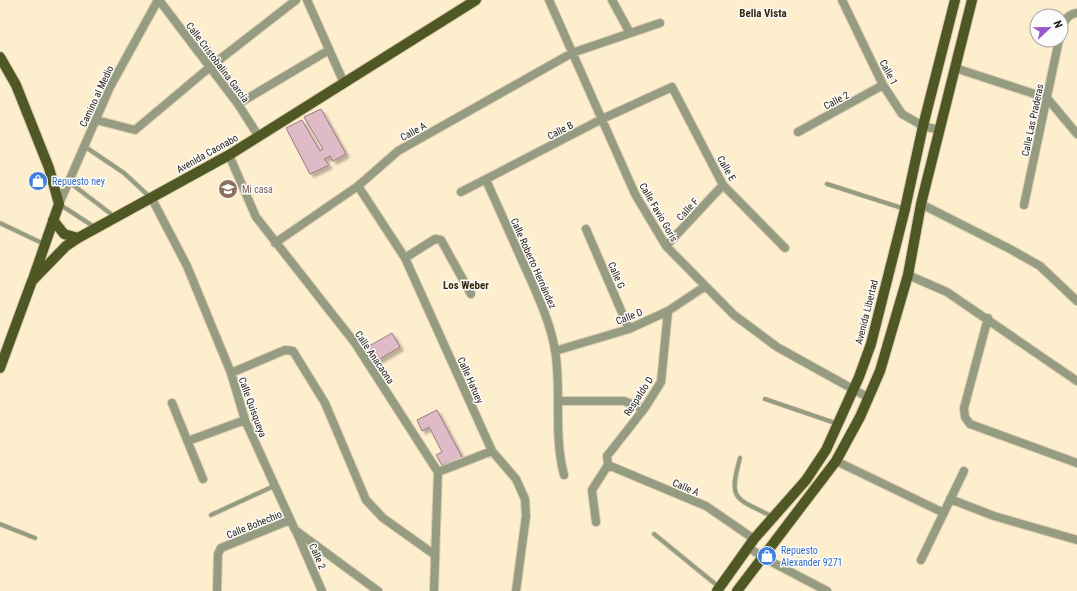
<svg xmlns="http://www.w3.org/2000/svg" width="1077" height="591" font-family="'Roboto Condensed',sans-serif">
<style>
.building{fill:#dfbac7;stroke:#9a7884;filter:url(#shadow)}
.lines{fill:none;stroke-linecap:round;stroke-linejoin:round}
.service-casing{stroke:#daccaf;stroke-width:5.5}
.minor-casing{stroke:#daccaf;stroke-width:10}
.primary-casing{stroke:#daccaf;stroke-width:12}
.service{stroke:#969c81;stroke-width:4}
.minor{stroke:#969c81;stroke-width:8}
.primary{stroke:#4f5724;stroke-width:10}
.labels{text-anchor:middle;stroke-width:3;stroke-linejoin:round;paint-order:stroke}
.street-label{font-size:10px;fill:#211b10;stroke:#fcfcfc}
.shop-label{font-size:10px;fill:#366cbe;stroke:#fcfcfc;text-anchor:start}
.education-label{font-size:10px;fill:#785e54;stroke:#fcfcfc;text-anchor:start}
.neighbourhood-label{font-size:11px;font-weight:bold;fill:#34280c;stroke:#fcfcfc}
</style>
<defs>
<filter id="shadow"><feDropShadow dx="3.5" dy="3.5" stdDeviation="1" flood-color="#0004"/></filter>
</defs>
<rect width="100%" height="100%" fill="#fdeecd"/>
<!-- building -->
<path class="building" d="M321 109 346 154 333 161 330 156 324 159 329 165 310 174 286 128 302 120 320 151 323 149 304 117Z
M392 333 400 347 373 363 364 349Z
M437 410 463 459 442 465 436 455 442 452 429 427 422 431 417 420Z"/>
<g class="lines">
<!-- service casing -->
<g class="service-casing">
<path id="service" d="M84 146 124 173 150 197
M69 182 115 217
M827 184 905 209
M59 204 96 228
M0 223 44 244
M765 399 838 424
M740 458C728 502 735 497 773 517
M211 515 274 486
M0 524 35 538
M654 534 719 587"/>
</g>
<!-- minor casing -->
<g class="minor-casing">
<path id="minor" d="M159 0 238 104 259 137
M307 0 344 83
M549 0 635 194 666 246 734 315 777 347 869 398
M612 0 630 33
M842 0 883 85 902 114 923 126 940 130
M1061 31C1063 22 1067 14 1077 13
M955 68 1047 98 1077 134
M238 104 329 50
M96 120 135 130 210 67 296 0
M798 132 883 85
M229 155 256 217 355 343 438 472 434 591
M486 180C499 209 512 238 525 267 537 294 550 321 555 350 562 392 553 433 564 475
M358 186 405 258 492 451 516 479 525 499 526 516 516 591
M461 192 602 119 672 87 723 185 785 248
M151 197 187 266 231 373 245 420 295 530 378 591
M59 204 110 87 158 0
M921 204 1010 249 1040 266 1077 301
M1024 205 1059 40
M586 229 629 329
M275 243 358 186 398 151 572 53 660 23
M666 246 723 185
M405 258 435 239 441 240 471 294
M908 275 947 292 1077 381
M668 311 661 382 644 409 607 456 608 465 706 506 754 539
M988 318 964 408 965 417 970 424 1077 463
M555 351 629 329 668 311 704 287
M231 373 285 350 293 351 325 403 366 500 383 518 435 555
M558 401H624L644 409
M172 403 203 479
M188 441 245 420
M836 461 944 513
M438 472 492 451
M950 499 994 516 1077 540
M596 522 592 490 608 465
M296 531 322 591
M748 547 764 558 827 591
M921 560 964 471
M217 591 218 554 221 548 290 520"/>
</g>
<!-- primary casing -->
<g class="primary-casing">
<path id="primary" d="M0 57 16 85 49 168 59 204 33 279
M53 220 64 234 78 238
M0 368 32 281 66 246 78 238 229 155 476 0
M717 591 754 539 806 480 826 450 859 377 871 344 905 209 923 126 955 0
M737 591 836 461 860 417 880 371 908 275 921 204 972 0"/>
</g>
<!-- service -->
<use href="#service" class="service"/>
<!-- minor -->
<use href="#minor" class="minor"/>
<!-- primary -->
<use href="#primary" class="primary"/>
</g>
<!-- icons -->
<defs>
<g id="shop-disc" transform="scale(1)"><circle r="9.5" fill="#3f7fe0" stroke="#fcfcfc"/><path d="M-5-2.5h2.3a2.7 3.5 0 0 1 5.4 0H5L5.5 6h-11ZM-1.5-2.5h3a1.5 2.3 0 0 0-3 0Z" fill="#fff"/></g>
<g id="school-disc" transform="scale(1)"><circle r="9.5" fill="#8d6e63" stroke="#fcfcfc"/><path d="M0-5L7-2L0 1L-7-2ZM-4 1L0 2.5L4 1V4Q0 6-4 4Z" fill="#fff"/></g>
</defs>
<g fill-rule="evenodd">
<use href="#shop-disc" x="38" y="181"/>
<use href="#school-disc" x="228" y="189"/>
<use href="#shop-disc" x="767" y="556"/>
</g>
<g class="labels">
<!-- street labels -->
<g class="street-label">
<text transform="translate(218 62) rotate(53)" y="4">Calle Cristobalina García</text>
<text transform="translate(889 72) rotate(62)" y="4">Calle 1</text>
<text transform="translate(96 96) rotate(-65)" y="4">Camino al Medio</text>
<text transform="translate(836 100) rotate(-28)" y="4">Calle 2</text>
<text transform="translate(1032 120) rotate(-78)" y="4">Calle Las Praderas</text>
<text transform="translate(560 130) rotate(-28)" y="4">Calle B</text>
<text transform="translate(413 131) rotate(-29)" y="4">Calle A</text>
<text transform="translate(207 153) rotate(-29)" y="4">Avenida Caonabo</text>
<text transform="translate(727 168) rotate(60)" y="4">Calle E</text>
<text transform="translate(687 209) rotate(-47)" y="4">Calle F</text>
<text transform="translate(659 212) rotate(60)" y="4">Calle Favio Goris</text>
<text transform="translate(534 263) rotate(66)" y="4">Calle Roberto Hernández</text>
<text transform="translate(617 275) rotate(67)" y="4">Calle G</text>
<text transform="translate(866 312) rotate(-76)" y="4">Avenida Libertad</text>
<text transform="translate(629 316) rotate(-21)" y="4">Calle D</text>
<text transform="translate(375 357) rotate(56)" y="4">Calle Anacaona</text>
<text transform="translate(471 380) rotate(66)" y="4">Calle Hatuey</text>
<text transform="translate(638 396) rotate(-57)" y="4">Respaldo D</text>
<text transform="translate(253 407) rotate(70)" y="4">Calle Quisqueya</text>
<text transform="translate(686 487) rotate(23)" y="4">Calle A</text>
<text transform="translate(254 524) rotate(-22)" y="4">Calle Bohechio</text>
<text transform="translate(318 556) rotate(66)" y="4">Calle 2</text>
</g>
<!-- shop labels -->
<g class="shop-label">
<text x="52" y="185">Repuesto ney</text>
<text x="781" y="554">Repuesto<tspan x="781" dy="12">Alexander 9271</tspan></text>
</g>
<!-- education labels -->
<g class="education-label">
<text x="242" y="193">Mi casa</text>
</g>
<!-- neighbourhood labels -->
<g class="neighbourhood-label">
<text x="763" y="17">Bella Vista</text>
<text x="466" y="289">Los Weber</text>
</g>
</g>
<!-- north arrow -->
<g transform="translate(1049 28) rotate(68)"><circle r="19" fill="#fcfcfc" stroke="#a4a29e"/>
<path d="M0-3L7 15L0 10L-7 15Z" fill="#9857cd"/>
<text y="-6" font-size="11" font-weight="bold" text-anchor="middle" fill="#211b10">N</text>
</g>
</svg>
